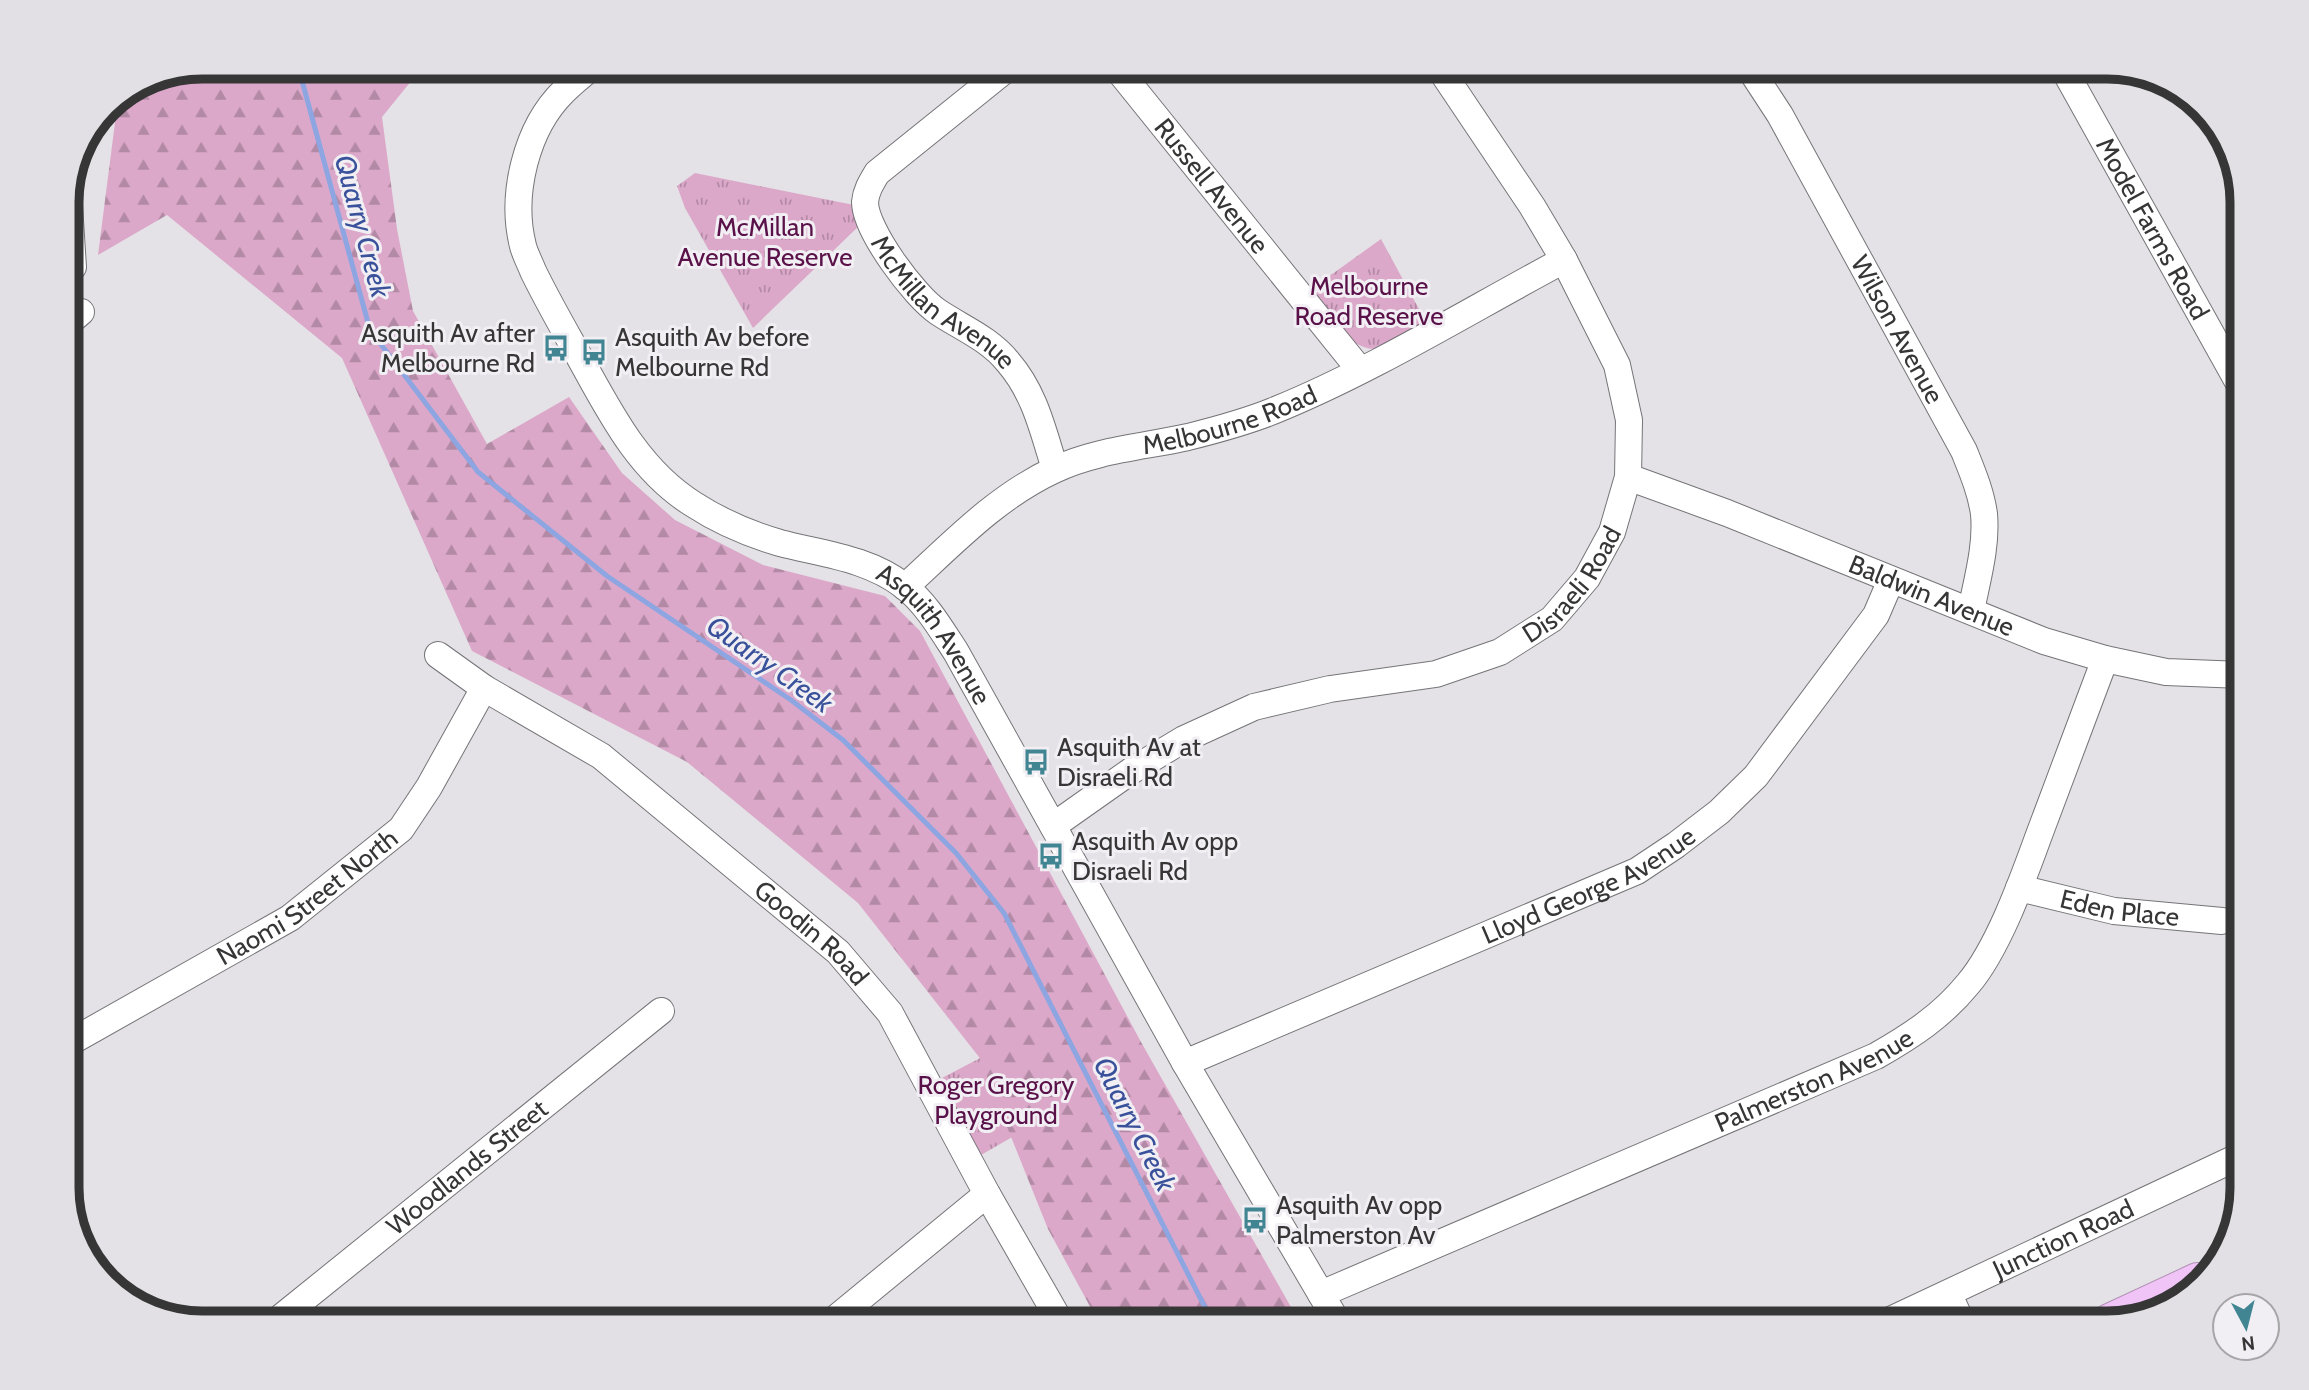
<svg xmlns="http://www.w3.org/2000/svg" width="2309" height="1390" font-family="Cabin,sans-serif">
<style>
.grass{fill:url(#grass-tufts)}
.forest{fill:url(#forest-firs)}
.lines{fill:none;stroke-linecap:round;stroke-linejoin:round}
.stream{stroke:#8da5e1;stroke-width:5}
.minor-casing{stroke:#757478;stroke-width:28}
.highway-casing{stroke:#b092b4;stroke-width:40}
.minor{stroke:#fff;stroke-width:26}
.highway{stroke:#f1c4f8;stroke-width:38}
.labels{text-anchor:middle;stroke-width:6;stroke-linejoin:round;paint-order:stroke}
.street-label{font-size:26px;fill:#363637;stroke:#f1eff3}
.park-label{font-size:26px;fill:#5a1149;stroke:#f1eff3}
.poi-label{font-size:26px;fill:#363637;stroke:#f1eff3;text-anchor:start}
.water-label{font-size:28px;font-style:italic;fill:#39519a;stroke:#f1eff3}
.rim{fill:none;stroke:#363637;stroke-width:9}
</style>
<defs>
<pattern id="grass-tufts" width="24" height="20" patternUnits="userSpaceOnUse" patternTransform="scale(1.75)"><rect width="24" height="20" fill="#dca8ca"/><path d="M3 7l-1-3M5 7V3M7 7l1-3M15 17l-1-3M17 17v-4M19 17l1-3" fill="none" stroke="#b38aa5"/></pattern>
<pattern id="forest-firs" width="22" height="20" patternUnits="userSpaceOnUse" patternTransform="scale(1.75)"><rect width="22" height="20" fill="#dca8ca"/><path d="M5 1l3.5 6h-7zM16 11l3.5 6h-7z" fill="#b38aa5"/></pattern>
</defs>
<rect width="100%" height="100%" fill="#e4e2e6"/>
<!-- grass -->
<path class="grass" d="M695 173 854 205 860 225 753 328 685 208 677 186Z
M1381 239 1426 322C1412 330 1398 341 1383 347 1353 359 1326 310 1310 290Z
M1007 1044 1051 1115 981 1155 940 1079Z"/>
<!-- forest -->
<path class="forest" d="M202 66 404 67 412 80 382 117 397 229 413 311 487 444 569 397 622 473 675 520 763 565 885 596 920 631 1141 1042 1300 1323H1099L1048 1229 979 1057 858 903 687 762 472 651 342 358 167 215 98 255 118 99 151 77Z"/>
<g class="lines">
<!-- stream -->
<path class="stream" d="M298 66 370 330 478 472 607 576 791 700 843 740 956 853 1004 913 1213 1323"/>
<!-- minor casing -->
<g class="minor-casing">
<g id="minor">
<path id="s1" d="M593 66C583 74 573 82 564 91 526 128 510 195 523 246 525 254 530 263 533 271 549 304 568 336 586 369 614 420 642 472 693 504 719 521 749 534 780 543 822 554 868 558 904 586 926 603 941 629 956 652L1185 1063 1338 1323"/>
<path id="s2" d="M1010 66 877 173C871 183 866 191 865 202 865 230 915 297 938 312 962 328 990 339 1008 362 1035 393 1043 431 1055 469"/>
<path id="s3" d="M1115 66 1360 370"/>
<path id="s4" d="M1748 66 1780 115 1964 451C1972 471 1981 492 1984 514 1987 546 1977 580 1971 611"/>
<path id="s5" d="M2062 66 2242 389"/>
<path d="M68 190 73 267"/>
<path d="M67 324 81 312"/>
<path id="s6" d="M1628 477 1727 513 2044 641 2105 659 2166 672 2242 675"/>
<path id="s7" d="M905 587C952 544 996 497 1054 470 1096 450 1143 447 1188 437 1216 430 1246 422 1273 411 1372 371 1470 310 1564 260"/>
<path id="s8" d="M438 655 484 688 601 756 838 952 890 1013 987 1194 1061 1323"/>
<path id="s9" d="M1053 826 1131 771 1184 739 1254 707 1330 689 1436 674 1500 652 1552 619 1587 578 1612 532 1628 477 1629 420 1617 365 1564 260 1532 206 1438 66"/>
<path id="s10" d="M2019 888 2114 911 2222 921"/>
<path id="s11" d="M67 1044 290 918 401 829 429 787 484 688"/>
<path id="s12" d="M1185 1063 1637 871 1676 845 1719 812 1756 776 1876 615 1891 580"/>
<path id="s13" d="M1321 1294 1876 1056C1911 1036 1942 1016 1968 984 1998 949 2023 879 2039 835 2061 776 2083 718 2105 659"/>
<path d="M1949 1295 1962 1323"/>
<path id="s14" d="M274 1323 661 1011"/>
<path d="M830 1323 987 1194"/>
<path id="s15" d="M1884 1323 2242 1155"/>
</g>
</g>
<!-- highway casing -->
<g class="highway-casing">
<path id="highway" d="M2110 1323 2198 1282"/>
</g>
<!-- minor -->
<use href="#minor" class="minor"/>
<!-- highway -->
<use href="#highway" class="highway"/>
</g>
<!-- icons -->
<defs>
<g id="bus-bare" transform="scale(2.1)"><path d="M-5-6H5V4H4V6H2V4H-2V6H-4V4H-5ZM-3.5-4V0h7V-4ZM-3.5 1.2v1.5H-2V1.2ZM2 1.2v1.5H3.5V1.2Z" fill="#418593" stroke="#f1eff3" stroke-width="2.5" paint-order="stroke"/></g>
</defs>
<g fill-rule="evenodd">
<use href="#bus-bare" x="556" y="348"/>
<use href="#bus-bare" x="594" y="352"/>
<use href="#bus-bare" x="1036" y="762"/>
<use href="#bus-bare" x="1051" y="856"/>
<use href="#bus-bare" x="1255" y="1220"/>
</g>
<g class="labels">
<!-- street labels -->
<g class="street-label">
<text dy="9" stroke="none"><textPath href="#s3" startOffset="154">Russell Avenue</textPath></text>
<text dy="9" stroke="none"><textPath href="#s5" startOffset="186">Model Farms Road</textPath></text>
<text dy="9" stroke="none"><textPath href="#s2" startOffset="334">McMillan Avenue</textPath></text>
<text dy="9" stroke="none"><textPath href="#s4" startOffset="303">Wilson Avenue</textPath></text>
<text dy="9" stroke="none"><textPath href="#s7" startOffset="373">Melbourne Road</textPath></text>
<text dy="9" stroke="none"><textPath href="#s9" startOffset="588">Disraeli Road</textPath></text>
<text dy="9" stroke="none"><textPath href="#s6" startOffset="326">Baldwin Avenue</textPath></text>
<text dy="9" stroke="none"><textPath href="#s1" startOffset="802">Asquith Avenue</textPath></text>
<text dy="9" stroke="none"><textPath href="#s12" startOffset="441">Lloyd George Avenue</textPath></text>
<text dy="9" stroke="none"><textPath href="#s11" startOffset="282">Naomi Street North</textPath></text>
<text dy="9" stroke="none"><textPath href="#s10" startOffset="103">Eden Place</textPath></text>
<text dy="9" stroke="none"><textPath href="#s8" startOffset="467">Goodin Road</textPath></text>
<text dy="9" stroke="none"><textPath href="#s13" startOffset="537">Palmerston Avenue</textPath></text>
<text dy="9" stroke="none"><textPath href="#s14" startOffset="248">Woodlands Street</textPath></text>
<text dy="9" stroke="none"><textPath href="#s15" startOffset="198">Junction Road</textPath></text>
</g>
<!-- park labels -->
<g class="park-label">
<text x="765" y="236">McMillan<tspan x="765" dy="30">Avenue Reserve</tspan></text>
<text x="1369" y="295">Melbourne<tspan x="1369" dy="30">Road Reserve</tspan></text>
<text x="996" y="1094">Roger Gregory<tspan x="996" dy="30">Playground</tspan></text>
</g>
<!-- poi labels -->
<g class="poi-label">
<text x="535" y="342" text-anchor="end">Asquith Av after<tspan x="535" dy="30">Melbourne Rd</tspan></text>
<text x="615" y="346">Asquith Av before<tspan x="615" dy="30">Melbourne Rd</tspan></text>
<text x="1057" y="756">Asquith Av at<tspan x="1057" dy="30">Disraeli Rd</tspan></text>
<text x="1072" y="850">Asquith Av opp<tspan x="1072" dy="30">Disraeli Rd</tspan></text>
<text x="1276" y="1214">Asquith Av opp<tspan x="1276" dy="30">Palmerston Av</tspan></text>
</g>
<!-- water labels -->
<g class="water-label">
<text transform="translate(363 226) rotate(75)" y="10">Quarry Creek</text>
<text transform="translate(770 664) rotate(35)" y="10">Quarry Creek</text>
<text transform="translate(1135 1124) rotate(63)" y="10">Quarry Creek</text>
</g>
</g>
<!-- crop -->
<path d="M0 0H2309V1390H0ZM202 79H2107A123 123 0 0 1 2230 202V1188A123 123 0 0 1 2107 1311H202A123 123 0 0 1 79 1188V202A123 123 0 0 1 202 79Z" fill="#e2e0e4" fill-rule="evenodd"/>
<path class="rim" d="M202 79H2107A123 123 0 0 1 2230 202V1188A123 123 0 0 1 2107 1311H202A123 123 0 0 1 79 1188V202A123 123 0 0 1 202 79Z"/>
<!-- north arrow -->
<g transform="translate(2246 1327) rotate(173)"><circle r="33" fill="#f1eff3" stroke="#a6a5a8" stroke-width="2"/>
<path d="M0-5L12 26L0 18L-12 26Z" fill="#418593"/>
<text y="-10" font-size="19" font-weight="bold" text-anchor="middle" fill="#363637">N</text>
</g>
</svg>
